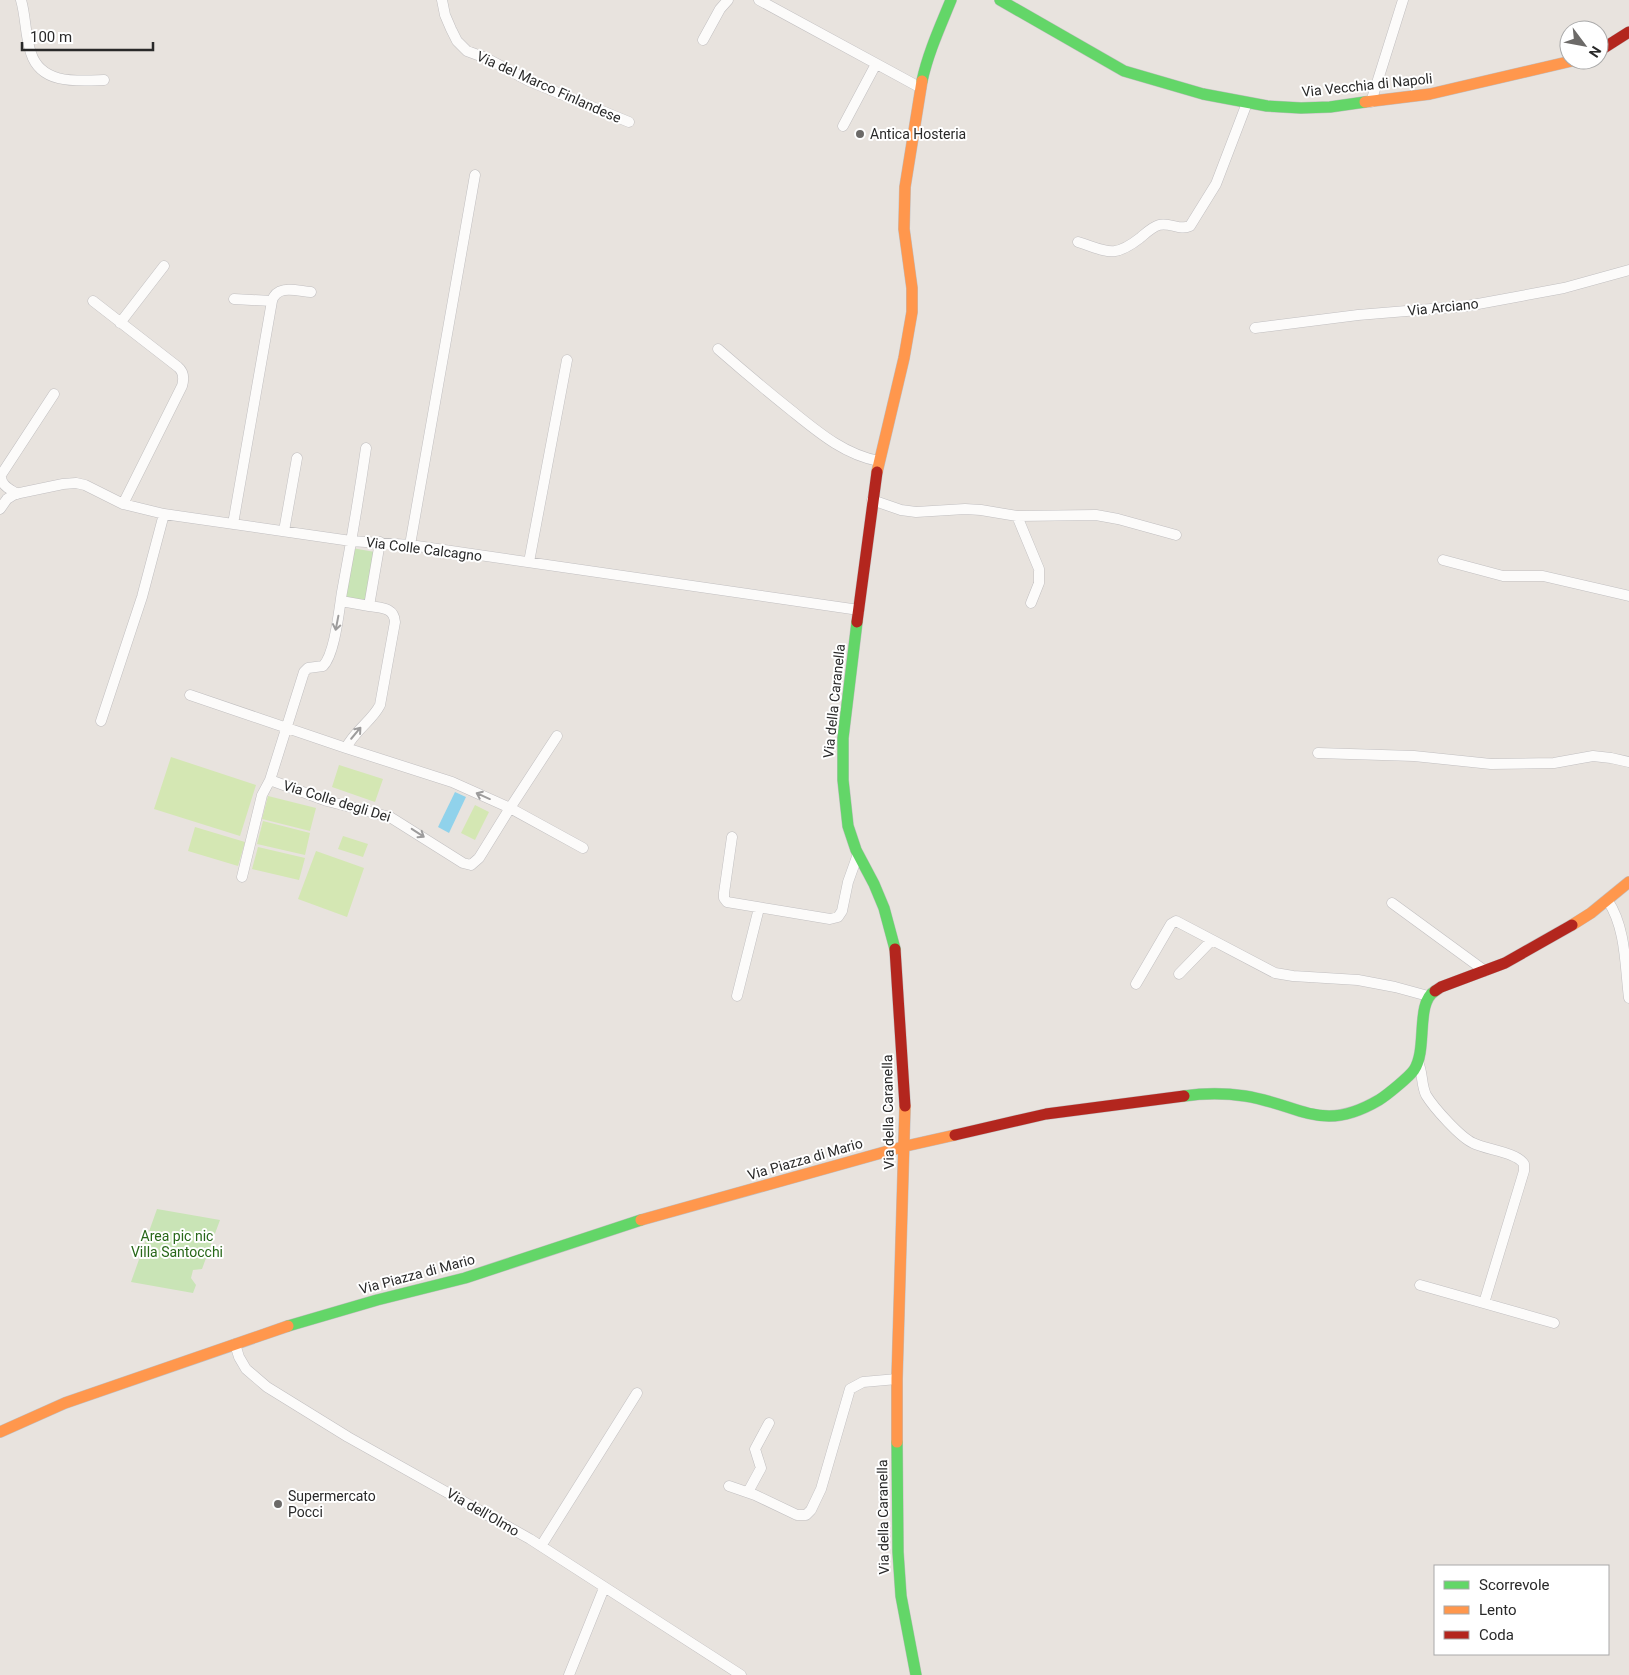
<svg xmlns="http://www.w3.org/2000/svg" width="1629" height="1675" font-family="Roboto,sans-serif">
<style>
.green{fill:#c9e4b6}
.pitch{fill:#d4e7b3}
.water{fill:#90d2eb}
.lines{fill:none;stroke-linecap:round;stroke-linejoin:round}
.street-casing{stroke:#c1bfc0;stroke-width:11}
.fast-casing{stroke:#c1bfc0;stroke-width:12}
.slow-casing{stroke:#c1bfc0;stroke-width:12}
.jam-casing{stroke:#c1bfc0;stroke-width:12}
.street{stroke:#fcfbfa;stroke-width:10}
.fast{stroke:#63d668;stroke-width:11}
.slow{stroke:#ff974d;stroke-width:11}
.jam{stroke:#b3261e;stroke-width:11}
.oneway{stroke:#9d9c9c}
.poi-dot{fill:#6c6a68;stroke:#fff;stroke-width:2}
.labels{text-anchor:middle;stroke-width:4;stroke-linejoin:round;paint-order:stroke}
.street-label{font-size:14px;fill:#292929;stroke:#fff}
.poi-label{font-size:14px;fill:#292929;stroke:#fff;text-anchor:start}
.park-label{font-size:14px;fill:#276718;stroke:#fff}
</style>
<rect width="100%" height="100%" fill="#e8e3de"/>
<!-- green -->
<path class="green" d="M352 548 375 552 367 603 344 600Z
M157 1209 220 1220 202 1269 193 1270 191 1278 196 1285 193 1293 131 1282Z"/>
<!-- pitch -->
<path class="pitch" d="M171 757 256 785 240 836 154 809Z
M339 765 383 779 375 802 332 787Z
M268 796 316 808 310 831 262 819Z
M475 805 489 812 475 840 461 833Z
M263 821 310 833 305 855 257 844Z
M195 827 245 842 238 866 188 851Z
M343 836 368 844 363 857 338 849Z
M258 847 305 858 299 880 252 869Z
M316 851 364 868 347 917 298 899Z"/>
<!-- water -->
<path class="water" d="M455 792 466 797 449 833 438 827Z"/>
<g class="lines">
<!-- street casing -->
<g class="street-casing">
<path id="street" d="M21 0C26 17 25 36 31 53 41 85 78 81 104 80
M442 0 445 15 451 29 457 41 467 51 486 58 529 81 629 122
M759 0 921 88
M703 40 720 9 728 0
M1371 102 1403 0
M843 126 876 64
M1078 242C1107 251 1113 259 1140 238 1146 233 1152 227 1159 225 1170 222 1180 231 1190 226L1216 184 1247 103
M234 299 272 301C277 284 297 291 311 292
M93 301 178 367C184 372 184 379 182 386L123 504
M120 323 164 266
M1255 328 1358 315 1467 306 1564 288 1629 270
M718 349C742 370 767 391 792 411 818 432 845 455 879 461
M366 448C359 496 351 544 342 592 339 610 335 654 323 666L308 668 304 672 270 780 327 801 390 817 463 863 471 865 479 858 510 808 452 782 346 748C355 730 372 721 380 705L395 622C394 607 381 608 369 606L380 542
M17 494C10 489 0 485 1 475L54 394
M872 500 901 510 916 512 965 509 981 510 1017 516 1096 515 1118 519 1176 535
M0 509 7 499 15 494 63 484 76 483 85 485 123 504 164 514 351 541 410 545 859 610
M1017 516 1039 569V583L1031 603
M233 524 272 301
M284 531 297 458
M410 545 475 175
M1443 560 1503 576H1543L1629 596
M529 562 567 360
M341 601 369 606
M190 695 346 748
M101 721 142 597 164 514
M557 736 510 808 583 848
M1318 753 1414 756 1491 764 1554 763 1593 756 1611 758 1629 762
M732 837 724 893V898L727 902 830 919 838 917 842 911 848 882 858 854
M242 877 262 795 270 780
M1608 901C1626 928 1625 966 1629 998
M1392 903 1485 971
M1179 974 1212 940
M1136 984 1171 924 1176 921 1275 973 1293 976 1358 980 1395 987 1428 996
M737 996 759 908
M1418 1062C1423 1073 1421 1084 1426 1095 1434 1108 1460 1137 1473 1143 1487 1150 1516 1152 1524 1164V1171L1484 1303
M1420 1285 1554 1323
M235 1344 239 1357 246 1369 267 1387 348 1437 530 1539 741 1675
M729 1486 755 1495 797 1515H806L811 1510 821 1489 850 1389 863 1382 897 1379
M748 1492 761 1468 755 1449 769 1423
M541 1546 637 1393
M569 1675 604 1588"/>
</g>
<!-- fast casing -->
<g class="fast-casing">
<path id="fast" d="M1000 0 1124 71 1203 94 1267 106 1301 108 1330 107 1365 102
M922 81C928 53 940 27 951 0
M857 622 843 738V780L848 826 856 850 874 884 884 908 895 949
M1184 1096C1204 1093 1225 1093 1245 1096 1302 1105 1321 1134 1379 1100 1387 1095 1409 1077 1414 1070 1428 1049 1415 1003 1435 991
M288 1326 377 1300 465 1278 641 1220
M897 1442 898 1552 901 1596 916 1675"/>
</g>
<!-- slow casing -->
<g class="slow-casing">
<path id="slow" d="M1365 102 1430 94 1576 60
M877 472 904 358 912 312V288L904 229 905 187 922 81
M1572 925 1591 913 1629 882
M641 1220 906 1146 955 1135
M0 1432 65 1403 288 1326
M897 1442V1379L905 1106"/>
</g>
<!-- jam casing -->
<g class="jam-casing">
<path id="jam" d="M1599 51 1629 32
M857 622 877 472
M895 949 905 1106
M1435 991 1441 987 1505 963 1572 925
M955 1135 1046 1114 1184 1096"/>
</g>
<!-- street -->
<use href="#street" class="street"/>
<!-- fast -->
<use href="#fast" class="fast"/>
<!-- slow -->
<use href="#slow" class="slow"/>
<!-- jam -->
<use href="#jam" class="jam"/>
</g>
<!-- one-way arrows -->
<defs><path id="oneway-shaft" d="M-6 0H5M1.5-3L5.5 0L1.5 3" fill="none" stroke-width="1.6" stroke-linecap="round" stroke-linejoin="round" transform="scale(1.25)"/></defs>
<g class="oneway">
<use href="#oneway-shaft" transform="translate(337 623) rotate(101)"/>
<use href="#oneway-shaft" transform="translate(356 733) rotate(-50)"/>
<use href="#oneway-shaft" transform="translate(483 796) rotate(-156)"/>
<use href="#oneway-shaft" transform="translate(418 833) rotate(33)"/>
</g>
<!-- markers -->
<g class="poi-dot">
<circle cx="860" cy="134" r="5"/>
<circle cx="278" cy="1504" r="5"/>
</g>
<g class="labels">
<!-- street labels -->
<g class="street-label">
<text transform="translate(1367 85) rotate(-6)" y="5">Via Vecchia di Napoli</text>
<text transform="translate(549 87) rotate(24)" y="5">Via del Marco Finlandese</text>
<text transform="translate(1443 307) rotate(-6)" y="5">Via Arciano</text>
<text transform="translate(424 549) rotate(7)" y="5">Via Colle Calcagno</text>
<text transform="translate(834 701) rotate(-84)" y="5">Via della Caranella</text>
<text transform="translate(337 801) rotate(17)" y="5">Via Colle degli Dei</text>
<text transform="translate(888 1112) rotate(-91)" y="5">Via della Caranella</text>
<text transform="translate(805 1159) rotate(-16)" y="5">Via Piazza di Mario</text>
<text transform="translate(417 1274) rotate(-15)" y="5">Via Piazza di Mario</text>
<text transform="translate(483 1512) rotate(30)" y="5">Via dell'Olmo</text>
<text transform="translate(883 1517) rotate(-91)" y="5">Via della Caranella</text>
</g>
<!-- poi labels -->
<g class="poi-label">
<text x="870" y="139">Antica Hosteria</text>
<text x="288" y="1501">Supermercato<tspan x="288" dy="16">Pocci</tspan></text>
</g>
<!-- park labels -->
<g class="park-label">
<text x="177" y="1241">Area pic nic<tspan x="177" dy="16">Villa Santocchi</tspan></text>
</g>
</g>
<!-- legend -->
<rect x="1434" y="1565" width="175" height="90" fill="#ffffff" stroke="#a9a9a9"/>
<rect x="1444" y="1581" width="25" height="8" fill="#63d668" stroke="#a9a9a9"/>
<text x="1479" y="1590" font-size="15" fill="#292929">Scorrevole</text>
<rect x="1444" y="1606" width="25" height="8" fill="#ff974d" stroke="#a9a9a9"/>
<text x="1479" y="1615" font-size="15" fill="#292929">Lento</text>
<rect x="1444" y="1631" width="25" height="8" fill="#b3261e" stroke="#a9a9a9"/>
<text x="1479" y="1640" font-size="15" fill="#292929">Coda</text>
<!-- north arrow -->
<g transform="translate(1584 45) rotate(122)"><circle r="24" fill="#ffffff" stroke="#a9a9a9"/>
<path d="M0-4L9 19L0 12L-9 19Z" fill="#6c6a68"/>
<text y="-8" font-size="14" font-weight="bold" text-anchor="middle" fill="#292929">N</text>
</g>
<!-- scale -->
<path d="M22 42v8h131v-8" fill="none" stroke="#292929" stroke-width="2.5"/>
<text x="30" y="42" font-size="15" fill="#292929" stroke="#ffffff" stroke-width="4" paint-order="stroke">100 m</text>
</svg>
